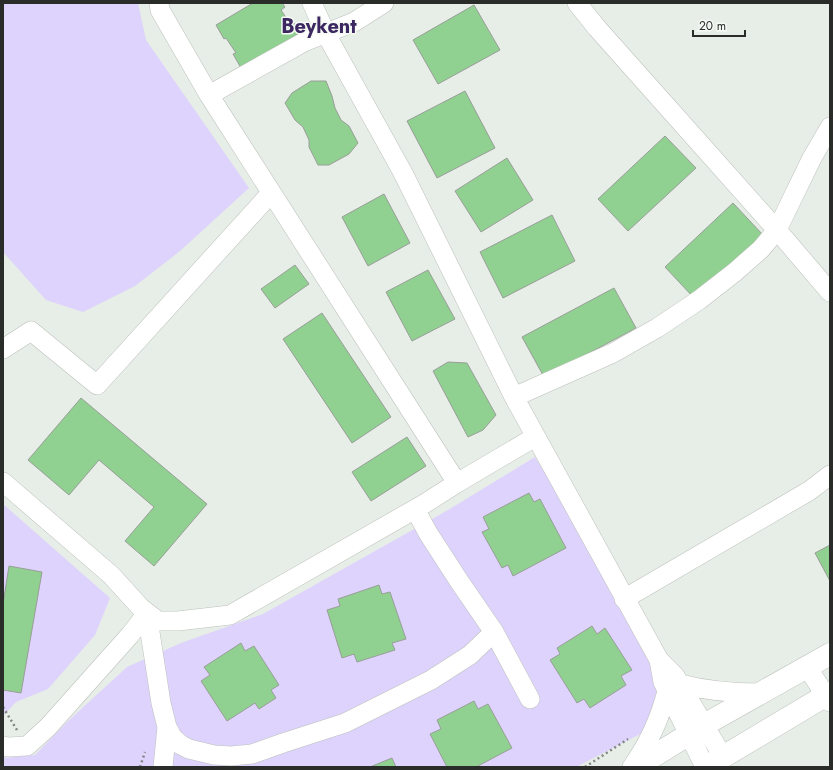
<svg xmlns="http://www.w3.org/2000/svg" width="833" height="770" font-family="Jost,sans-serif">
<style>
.green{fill:#ded3fc}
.building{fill:#90d090;stroke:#999e99}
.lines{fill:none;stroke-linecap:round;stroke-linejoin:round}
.street-casing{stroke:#bcc1bc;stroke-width:20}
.secondary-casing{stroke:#bcc1bc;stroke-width:23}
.path{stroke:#838783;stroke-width:2.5;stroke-dasharray:2 3;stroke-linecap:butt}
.street{stroke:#fff;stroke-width:19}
.secondary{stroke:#fff;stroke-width:22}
.labels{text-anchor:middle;stroke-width:3;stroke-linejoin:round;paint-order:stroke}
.district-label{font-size:20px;font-weight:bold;fill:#3c2761;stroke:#f5faf4}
</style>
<rect width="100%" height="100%" fill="#e7ede7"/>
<!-- green -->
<path class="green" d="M3 3H138L146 40 249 188 180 251 135 286 83 312 46 300 3 252Z
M535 457 679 693 681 713 576 767H3V758L35 755 67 722 127 667 181 643 263 614 448 510Z
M3 504 110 598 95 635 48 689 16 702 3 716Z"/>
<!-- building -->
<path class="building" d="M253 3H282L285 7 281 10 289 22 292 20 300 33 241 68 233 54 236 53 226 38 224 39 216 25Z
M474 5 500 50 438 84 413 40Z
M311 81H326L332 96 335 108 341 120 349 126 358 143 349 154 329 165H318L309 147V140L303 127 295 120 285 103 292 93Z
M465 91 495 148 437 178 407 121Z
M665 136 696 168 628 231 598 199Z
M507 158 533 200 481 232 455 191Z
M384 194 410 243 368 266 342 217Z
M733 203 763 235 695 299 665 267Z
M552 215 575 261 503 298 480 252Z
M295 265 309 284 275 308 261 289Z
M428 270 455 319 412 341 386 292Z
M614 288 636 328 544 377 522 337Z
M322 313 391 417 352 443 283 339Z
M448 362 467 363 496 415 483 430 468 437 433 371Z
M81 398 207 504 154 566 125 541 154 507 99 460 69 495 28 460Z
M407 437 426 466 371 501 352 472Z
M529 493 534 502 540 499 566 548 513 576 508 565 502 568 482 532 489 529 483 517Z
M830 545V581L815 553Z
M9 566 42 572 21 693 3 690V604Z
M379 585 382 594 390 592 406 639 392 643 395 650 357 662 354 654 342 658 327 610 340 606 338 599Z
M592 626 597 634 605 628 632 670 621 676 626 685 590 708 584 699 577 703 550 660 560 654 557 648Z
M241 643 245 651 254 646 279 685 271 690 276 698 259 709 255 703 227 721 201 681 210 675 204 667Z
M474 701 478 709 488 704 512 748 476 767H447L430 734 441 729 437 720Z
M392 758 396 767H370Z"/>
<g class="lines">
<!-- street casing -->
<g class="street-casing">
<path id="street" d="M159 3 160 10 209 95 457 483
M312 3 326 34 403 173 514 397 659 660 675 676 723 757
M577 3 597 28 777 230 830 292
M209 95 304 42 354 22 384 3
M3 349 31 331 97 385 271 193
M514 397 613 353 657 328 699 300 735 272 761 249 777 230 793 197 812 158 830 127
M3 482 111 575 141 608 158 621H178L230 615 424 504 457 483 535 437
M415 509 428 533 459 581 494 632 530 699
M624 599 809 491 830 475
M147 613 161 703 167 727 173 738 181 745 189 749 214 755 231 756 252 754 283 743 345 723 431 680 470 655 494 632
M659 660 663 682 705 767
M807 667 830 702
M680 684C707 691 731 693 760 693
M3 746 8 747 27 746 48 727 130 635 147 613
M163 767 167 727
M632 767C649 743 660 719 667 691"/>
</g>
<!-- secondary casing -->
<g class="secondary-casing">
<path id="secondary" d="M636 767 704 725 830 654
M706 767 830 693"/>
</g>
<!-- path -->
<path class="path" d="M3 707 17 730
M140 767 145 752
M585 767 628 739"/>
<!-- street -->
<use href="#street" class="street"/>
<!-- secondary -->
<use href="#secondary" class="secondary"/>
</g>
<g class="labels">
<!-- district labels -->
<g class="district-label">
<text x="319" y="33">Beykent</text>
</g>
</g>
<!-- border -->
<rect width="833" height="770" fill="none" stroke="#2a2c2a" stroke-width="8"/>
<!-- scale -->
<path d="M693 30v6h52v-6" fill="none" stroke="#2a2c2a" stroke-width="2"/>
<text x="699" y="30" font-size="12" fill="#2a2c2a" stroke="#f5faf4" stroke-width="3" paint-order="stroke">20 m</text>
</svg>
